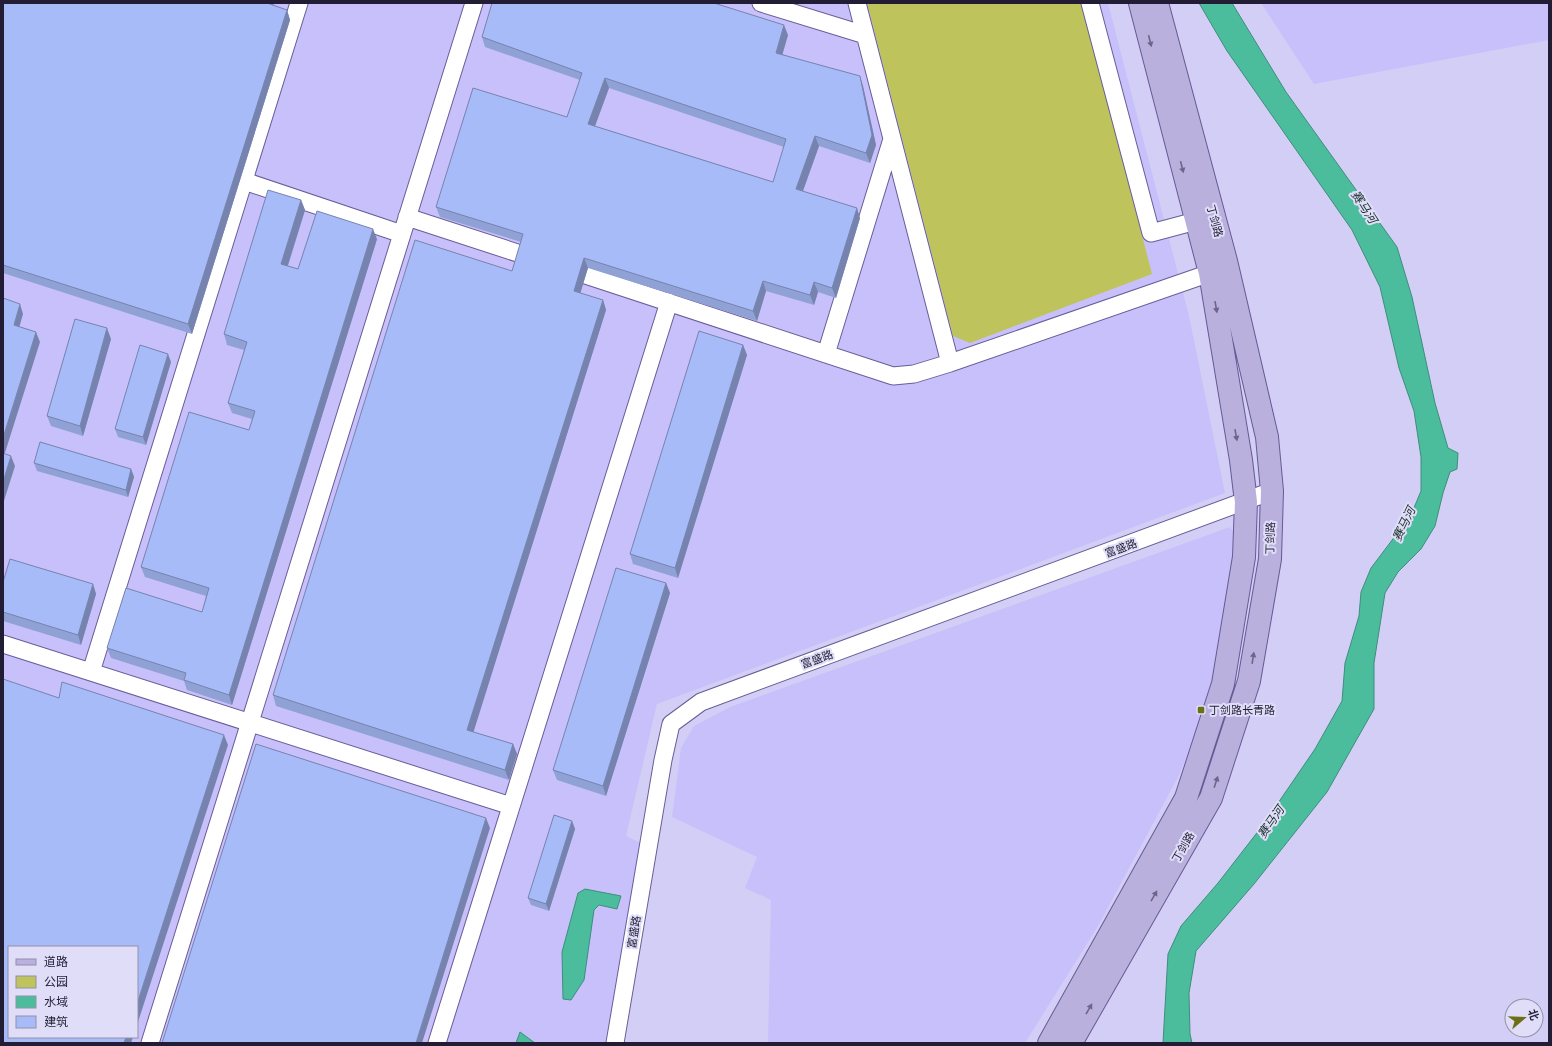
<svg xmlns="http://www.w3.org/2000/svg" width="1552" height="1046" font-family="'Open Sans','Noto Sans SC',sans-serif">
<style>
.built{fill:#c8c0fa;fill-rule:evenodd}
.green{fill:#bec35c}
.water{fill:#4bbd9d;stroke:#3f8d7e}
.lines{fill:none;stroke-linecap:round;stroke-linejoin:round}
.minor-casing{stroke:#685d97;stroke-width:19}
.major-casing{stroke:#665a95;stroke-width:24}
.minor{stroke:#fff;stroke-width:17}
.major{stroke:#b9b0de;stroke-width:22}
.wall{fill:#90a1d6;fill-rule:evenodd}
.shaded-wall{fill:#7683ae}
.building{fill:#a8bbf9;stroke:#7683ae;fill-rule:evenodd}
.oneway{fill:#6e668a}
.poi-dot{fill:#6c6f14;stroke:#e0ddf8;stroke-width:1.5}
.labels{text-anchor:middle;stroke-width:4;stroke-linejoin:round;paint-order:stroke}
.street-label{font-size:11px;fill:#221d35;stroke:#e0ddf8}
.poi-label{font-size:11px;fill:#221d35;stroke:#e0ddf8;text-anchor:start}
.water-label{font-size:12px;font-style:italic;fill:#162f27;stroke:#e0ddf8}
</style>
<rect width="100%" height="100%" fill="#d3cef5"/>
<!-- built -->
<path class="built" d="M3 3H1108L1189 316 1225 493 657 704 626 836 643 844 608 1043H3ZM9 947H137V1037H9Z
M1261 3H1549V40L1314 84Z
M1230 527 1237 538 1225 629 1205 714 1178 777 1098 926 1025 1043H768L771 900 745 888 757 857 672 817 681 748 694 726 730 707Z"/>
<!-- green -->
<path class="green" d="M867 3H1082L1152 274 970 343 953 336Z"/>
<!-- water -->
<path class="water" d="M1199 3H1232L1286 92 1397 247 1412 297 1435 403 1448 448 1458 453 1457 469 1450 472 1443 493 1435 526 1421 549 1398 572 1385 593 1374 663V709L1327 792 1254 884 1196 951 1189 993 1190 1034 1192 1043H1163L1168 954 1181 926 1218 883 1263 825 1315 749 1342 701 1345 663 1359 616 1361 592 1371 568 1411 515 1421 491V457L1414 411 1399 368 1380 287 1352 230 1227 51Z
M585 889 621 896 617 909 599 905 594 910 584 980 571 1000 563 999 562 952 578 893Z
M520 1032 535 1043H516Z"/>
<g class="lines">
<!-- minor casing -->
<g class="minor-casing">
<path id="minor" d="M761 3 865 35
M857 3 950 363
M1090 3 1151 233 1196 221
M244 181 402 234
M407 217 539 260
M564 268 893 376 914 374 950 363 1210 273
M826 354 892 139
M3 644 511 806
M91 672 299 3
M150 1043 474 3
M437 1043 669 302
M615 1043 663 760 671 724 701 702 1272 491"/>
</g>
<!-- major casing -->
<g class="major-casing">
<path id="major" d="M1049 1043 1186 798 1223 684 1244 557 1246 502 1241 460 1210 273 1140 3
M1071 1043 1211 798 1249 681 1270 559 1272 491 1267 437 1226 261 1157 3"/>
</g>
<!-- minor -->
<use href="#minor" class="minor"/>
<!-- major -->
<use href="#major" class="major"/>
</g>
<!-- wall -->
<path class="wall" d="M3 3 273 5 287 10 290 20 192 334 3 273Z
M788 35 782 54 863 86 876 145 870 163 819 146 803 191 860 218 836 298 818 292 814 305 766 291 757 321 588 268 580 293 603 300 606 310 473 732 513 744 517 754 509 780 276 706 273 695 512 271 521 242 440 217 436 207 567 117 580 80 485 47 482 37ZM609 88 784 147 773 182 595 126Z
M301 200 305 210 288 266 298 269 377 239 232 705 187 690 184 681 111 658 107 648 202 612 206 596 145 577 141 567 249 430 252 419 232 413 228 403 244 350 227 345 224 334Z
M111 339 83 436 51 426 47 416Z
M743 345 747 355 678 578 633 564 630 554Z
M171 362 146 445 118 437 115 429Z
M34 463 131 469 134 477 128 497 37 471Z
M3 582 93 584 96 594 81 645 3 621Z
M666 583 670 593 606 796 557 780 553 770Z
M572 821 575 829 549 911 531 905 528 898Z"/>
<!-- shaded-wall -->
<path class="shaded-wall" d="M267 3H274L271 13Z
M287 10 290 20 192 334 188 324Z
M784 25 788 35 780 63 776 53Z
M860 76 863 86 876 145 870 163 866 153Z
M605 78 609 88 592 134 588 124Z
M815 136 819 146 800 199 796 189Z
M301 200 305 210 285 274 281 264Z
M857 208 860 218 836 298 832 288Z
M373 229 377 239 232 705 229 695Z
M584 258 588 268 578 301 574 291Z
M763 281 766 291 757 321 753 311Z
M814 282 818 292 814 305 810 295Z
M603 300 606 310 471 740 467 730Z
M20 304 23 314 17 335 14 325Z
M107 328 111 339 83 436 80 426Z
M36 332 40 342 3 459V438Z
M743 345 747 355 678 578 675 568Z
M168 354 171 362 146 445 143 437Z
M11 456 15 466 3 504V482Z
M131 469 134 477 128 497 126 490Z
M666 583 670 593 606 796 603 786Z
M93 584 96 594 81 645 78 635Z
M224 735 228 745 137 1025V1004Z
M513 744 517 754 509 780 505 770Z
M486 818 490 828 422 1043H416Z
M572 821 575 829 549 911 546 904Z
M126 1037H133L131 1043H124Z"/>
<!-- building -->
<path class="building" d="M3 3H267L287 10 188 324 3 265Z
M492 3H714L784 25 776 53 860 76 872 135 866 153 815 136 796 189 857 208 832 288 814 282 810 295 763 281 753 311 584 258 574 291 603 300 467 730 513 744 505 770 273 695 415 240 512 271 523 234 436 207 473 88 567 117 582 73 482 37ZM605 78 786 139 773 182 588 124Z
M268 190 301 200 281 264 298 269 317 211 373 229 229 695 184 680 186 673 107 648 126 588 202 612 209 588 141 567 189 412 249 430 255 411 228 403 247 342 224 334Z
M3 298 20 304 14 325 36 332 3 438Z
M75 319 107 328 80 426 47 416Z
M699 331 743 345 675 568 630 554Z
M140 345 168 354 143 437 115 429Z
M40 442 131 469 126 490 34 463Z
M3 453 11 456 3 482Z
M10 559 93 584 78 635 3 612V582Z
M616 568 666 583 603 786 553 770Z
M3 679 59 698 62 682 224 735 137 1004V947H9V1037H126L124 1043H3Z
M256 744 486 818 416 1043H162Z
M554 815 572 821 546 904 528 898Z"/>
<!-- one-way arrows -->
<defs><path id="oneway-solid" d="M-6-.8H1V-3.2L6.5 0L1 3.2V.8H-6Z"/></defs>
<g class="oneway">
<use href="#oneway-solid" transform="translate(1150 41) rotate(76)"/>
<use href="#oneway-solid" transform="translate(1182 167) rotate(76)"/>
<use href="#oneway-solid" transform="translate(1216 307) rotate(80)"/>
<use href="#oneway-solid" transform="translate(1236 435) rotate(80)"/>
<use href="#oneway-solid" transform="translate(1253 658) rotate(-81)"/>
<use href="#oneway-solid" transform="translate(1216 782) rotate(-72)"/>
<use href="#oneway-solid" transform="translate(1154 896) rotate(-60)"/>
<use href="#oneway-solid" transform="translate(1089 1009) rotate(-60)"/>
</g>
<!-- markers -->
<rect class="poi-dot" x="1197" y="706" width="8" height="8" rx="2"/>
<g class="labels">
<!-- street labels -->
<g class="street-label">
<text transform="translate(1215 221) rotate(75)" y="4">丁剑路</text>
<text transform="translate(1270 538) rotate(-88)" y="4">丁剑路</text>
<text transform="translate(1121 548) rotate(-20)" y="4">富盛路</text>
<text transform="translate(817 659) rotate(-20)" y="4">富盛路</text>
<text transform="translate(1183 847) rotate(-60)" y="4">丁剑路</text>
<text transform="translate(634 932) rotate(-81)" y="4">富盛路</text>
</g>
<!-- poi labels -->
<g class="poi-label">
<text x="1209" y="714">丁剑路长青路</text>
</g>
<!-- water labels -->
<g class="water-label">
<text transform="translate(1364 207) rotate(57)" y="4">赛马河</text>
<text transform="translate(1404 524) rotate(-64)" y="4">赛马河</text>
<text transform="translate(1271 822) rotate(-55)" y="4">赛马河</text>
</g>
</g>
<!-- border -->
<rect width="1552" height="1046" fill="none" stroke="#221d35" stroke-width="8"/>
<!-- legend -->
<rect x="8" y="946" width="130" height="92" fill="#e0ddf8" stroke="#9490aa"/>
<rect x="16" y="959" width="20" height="6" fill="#b9b0de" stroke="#9490aa"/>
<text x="44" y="966" font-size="12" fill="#221d35">道路</text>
<rect x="16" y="976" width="20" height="12" fill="#bec35c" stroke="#9490aa"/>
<text x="44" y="986" font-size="12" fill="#221d35">公园</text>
<rect x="16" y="996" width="20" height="12" fill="#4bbd9d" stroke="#9490aa"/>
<text x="44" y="1006" font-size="12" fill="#221d35">水域</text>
<rect x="16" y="1016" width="20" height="12" fill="#a8bbf9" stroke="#9490aa"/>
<text x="44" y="1026" font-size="12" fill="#221d35">建筑</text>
<!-- north arrow -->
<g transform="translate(1524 1018) rotate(71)"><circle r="19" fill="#e0ddf8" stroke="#9490aa"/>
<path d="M0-3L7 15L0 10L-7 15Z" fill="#6c6f14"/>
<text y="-6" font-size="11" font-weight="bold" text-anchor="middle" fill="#221d35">北</text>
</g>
</svg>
